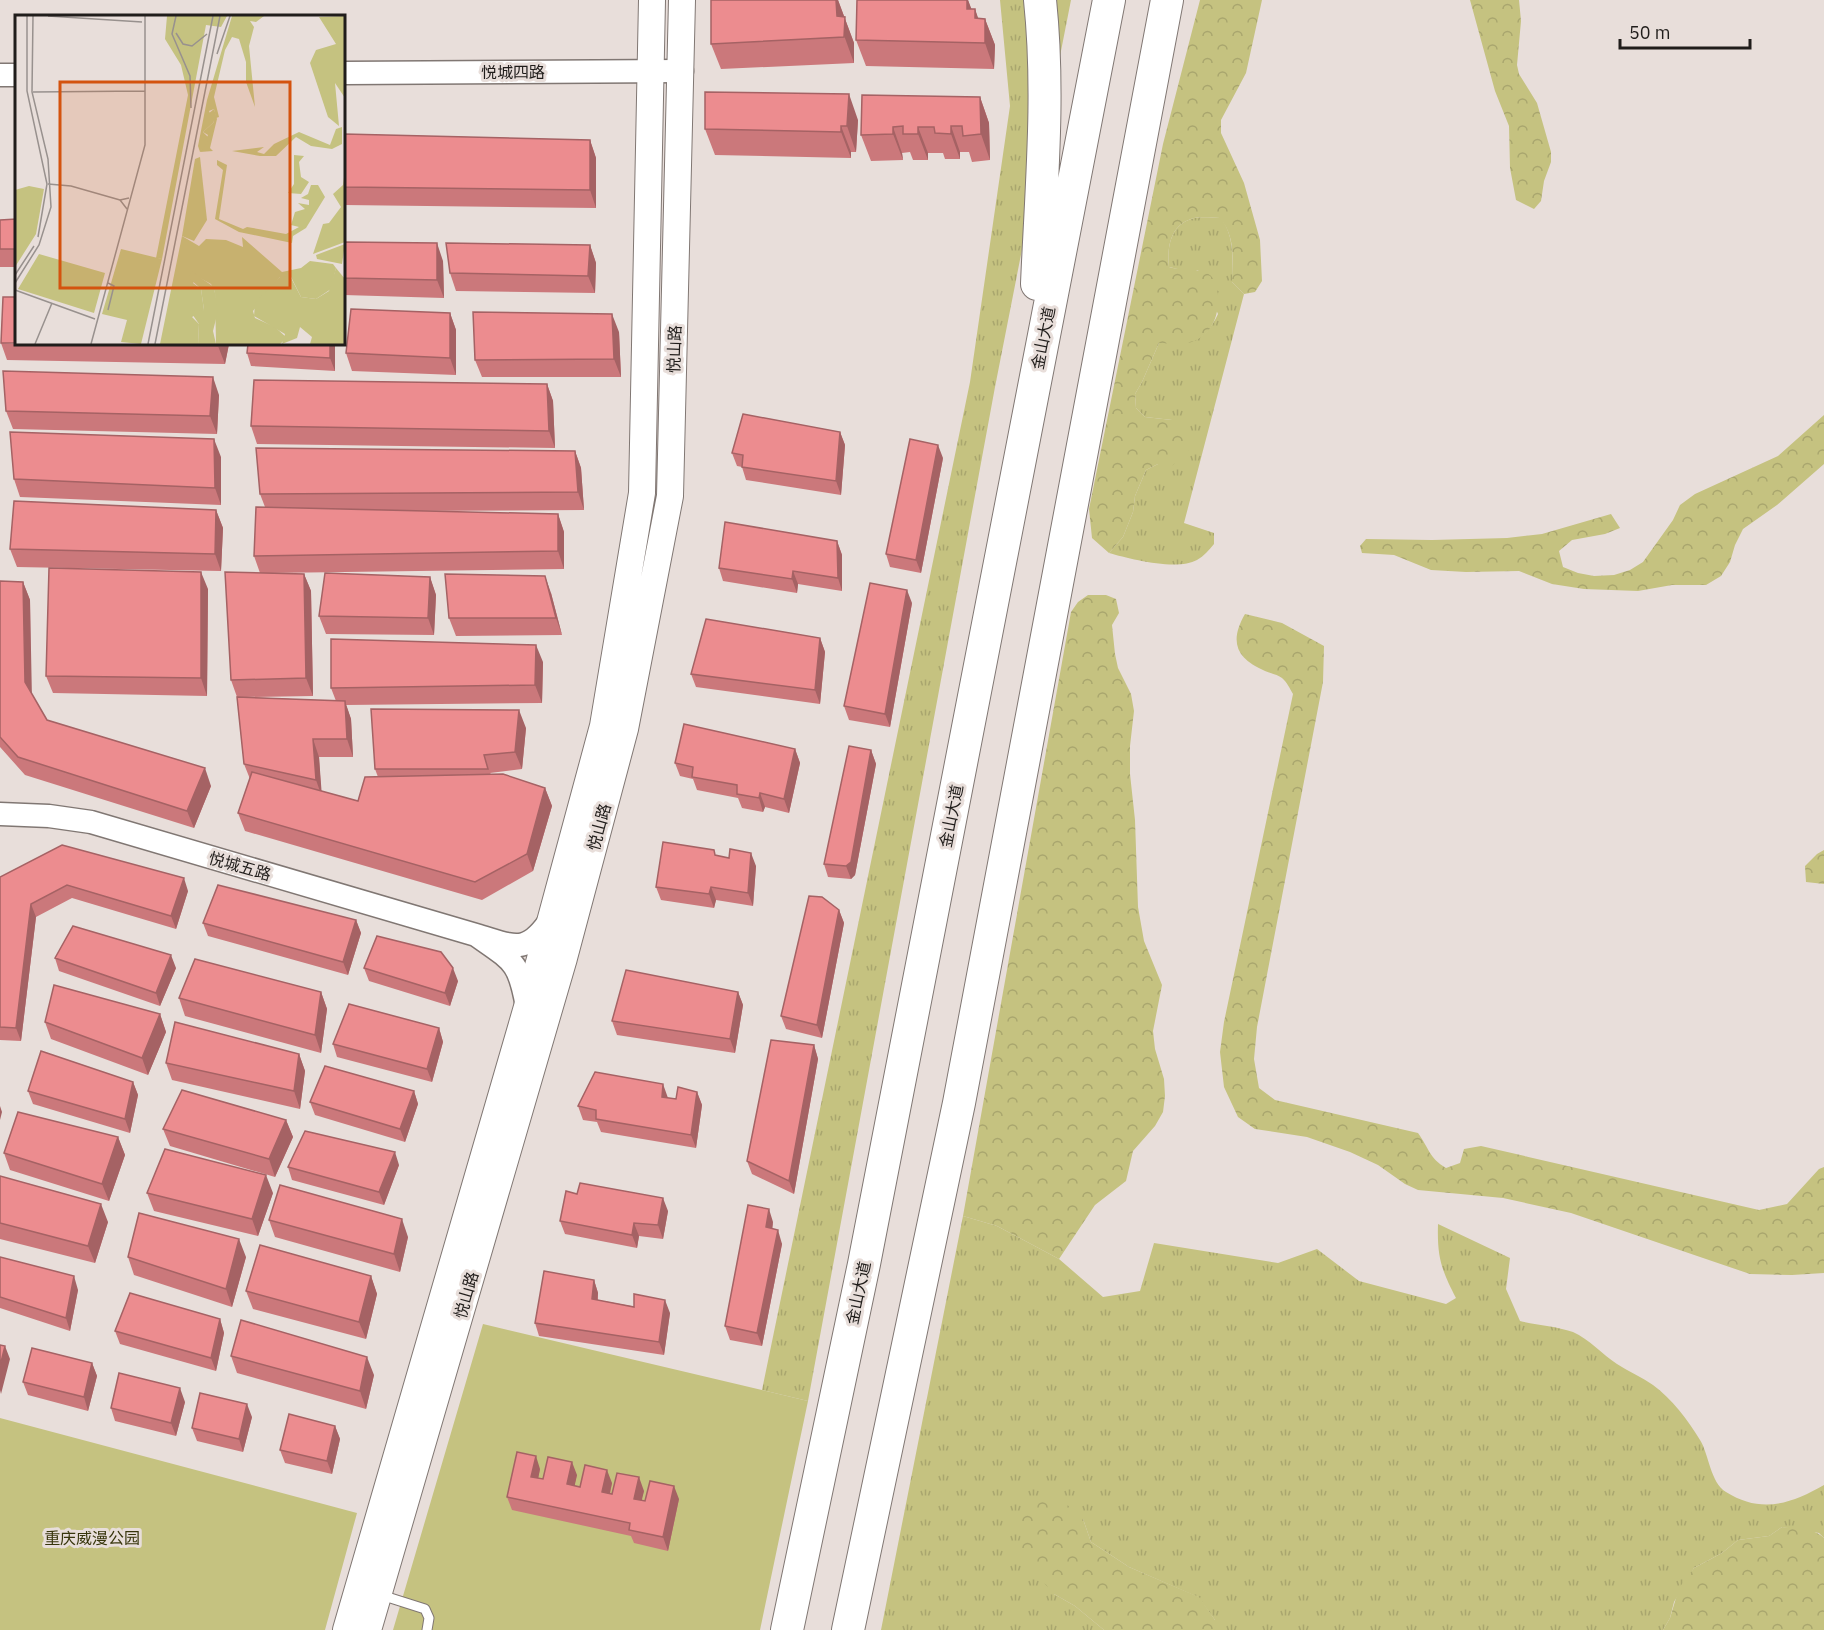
<svg xmlns="http://www.w3.org/2000/svg" width="1824" height="1630" font-family="'IBM Plex Sans','Noto Sans SC',sans-serif">
<style>
.grass{fill:url(#grass-tufts)}
.forest{fill:url(#forest-crowns)}
.park{fill:#c5c280}
.lines{fill:none;stroke-linecap:round;stroke-linejoin:round}
.service-casing{stroke:#807773;stroke-width:11}
.tertiary-casing{stroke:#807773;stroke-width:25}
.secondary-casing{stroke:#807773;stroke-width:28}
.trunk-casing{stroke:#807773;stroke-width:34}
.service{stroke:#fff;stroke-width:9}
.tertiary{stroke:#fff;stroke-width:22}
.secondary{stroke:#fff;stroke-width:26}
.trunk{stroke:#fff;stroke-width:32}
.wall{fill:#cb787b}
.shaded-wall{fill:#a56264}
.building{fill:#ec8c8f;stroke:#a56264;stroke-width:1.5}
.labels{text-anchor:middle;stroke-width:6;stroke-linejoin:round;paint-order:stroke}
.street-label{font-size:16px;fill:#201d1b;stroke:#e8deda}
.park-label{font-size:16px;fill:#38360c;stroke:#e8deda}
.inset-road{fill:none;stroke:#98918e;stroke-width:1.5}
.view{fill:#d4530e;fill-opacity:0.15;stroke:#d4530e;stroke-width:3}
.inset-edge{fill:none;stroke:#201d1b;stroke-width:3}
</style>
<defs>
<pattern id="grass-tufts" width="24" height="20" patternUnits="userSpaceOnUse" patternTransform="scale(1.5)"><rect width="24" height="20" fill="#c5c280"/><path d="M3 7l-1-3M5 7V3M7 7l1-3M15 17l-1-3M17 17v-4M19 17l1-3" fill="none" stroke="#a9a66e"/></pattern>
<pattern id="forest-crowns" width="20" height="18" patternUnits="userSpaceOnUse" patternTransform="scale(1.5)"><rect width="20" height="18" fill="#c5c280"/><path d="M2 6a3 3 0 1 1 6 0M12 15a3 3 0 1 1 6 0" fill="none" stroke="#a9a66e"/></pattern>
</defs>
<rect width="100%" height="100%" fill="#e8deda"/>
<!-- grass -->
<path class="grass" d="M1000 0H1071L995 387 808 1401 762 1390 970 382 1010 106Z
M1221 218C1235 237 1232 258 1232 282L1244 294 1184 523 1214 533V544C1209 550 1204 556 1197 560 1177 571 1130 559 1109 553L1123 537 1133 512 1135 496 1146 470 1158 464 1172 420 1145 417 1136 408 1135 394 1142 382 1159 343C1189 343 1204 344 1218 314L1198 270H1182L1169 267C1167 248 1170 226 1191 219 1200 216 1212 218 1221 218Z
M963 1216 997 1226 1059 1259 1103 1297 1140 1291 1154 1243 1278 1263 1317 1249 1359 1281 1446 1304 1456 1298C1441 1269 1437 1257 1438 1224L1510 1258 1506 1289 1520 1321C1537 1325 1556 1326 1573 1332 1589 1339 1603 1355 1617 1364 1629 1372 1642 1377 1653 1385 1672 1399 1688 1420 1700 1440 1709 1454 1710 1482 1726 1492 1761 1514 1791 1504 1824 1485V1538L1819 1533 1782 1527 1769 1536 1738 1540 1722 1553 1694 1568 1674 1602 1670 1618 1663 1630H1215V1620L1198 1597 1129 1567 1091 1542 1083 1519 1054 1594 1075 1606 1104 1630H881Z"/>
<!-- forest -->
<path class="forest" d="M1200 0H1262L1246 73 1221 120V133L1244 183 1260 240 1262 281 1255 292 1244 294 1232 282C1232 257 1236 238 1220 218 1212 218 1200 216 1191 219 1170 226 1167 248 1169 267 1183 271 1199 267 1210 275 1218 282 1218 291 1218 301 1218 321 1208 338 1188 343 1179 345 1168 343 1159 343L1142 382 1135 394 1136 408 1145 417 1172 420 1186 425 1190 437V449L1171 467 1158 464 1146 470 1135 496 1133 512 1123 537 1109 553 1092 538 1089 509 1163 144Z
M1470 0H1519L1521 21 1517 65 1519 74 1537 103 1551 152V162L1544 181 1541 201 1534 209 1516 200 1510 168 1509 126 1495 91Z
M1824 415V464L1777 505 1743 529 1735 545 1730 562 1721 576 1706 585H1672L1638 591 1584 589 1552 584 1519 571 1466 572 1431 570 1394 555 1362 553 1360 546 1366 539 1432 540 1507 538 1542 534 1611 514 1620 528 1605 534 1572 540 1559 551 1563 567 1578 573 1594 576 1614 575 1630 570 1643 562 1673 520 1680 505 1695 494 1778 456Z
M1088 595H1106L1116 599 1119 613 1112 625 1115 654 1118 668 1131 694 1134 711 1130 746V774L1135 820 1138 907 1144 941 1162 985 1153 1031 1155 1049 1164 1079 1165 1096 1163 1112 1155 1126 1133 1151 1126 1181 1095 1205 1059 1259 997 1226 963 1216 1071 612 1078 602Z
M1245 614 1282 623 1324 646 1323 682 1257 1027 1254 1059 1259 1088 1275 1100 1418 1133C1429 1148 1429 1158 1446 1168L1460 1163 1464 1149 1481 1146 1759 1210 1787 1204 1819 1169 1824 1167V1273L1792 1275 1750 1274 1571 1213 1503 1198 1418 1190 1405 1184 1378 1165 1350 1152 1307 1137 1255 1129 1238 1117 1224 1087 1220 1052 1224 1022 1293 694C1290 689 1287 682 1282 678 1278 675 1270 673 1265 671 1236 658 1229 642 1245 614Z
M1824 850V884L1806 882 1805 866 1817 854Z
M1038 1497 1063 1501 1083 1519 1091 1542 1129 1567 1199 1597 1215 1620V1630H1104L1075 1606 1054 1594 1036 1574 1021 1549 1020 1521Z
M1782 1527C1796 1528 1814 1528 1824 1538V1630H1663L1670 1618 1679 1588 1694 1568 1722 1553 1738 1540 1769 1536Z"/>
<!-- park -->
<path class="park" d="M483 1324 808 1401 760 1630H393Z
M0 1418 357 1513 325 1630H0Z"/>
<g class="lines">
<!-- service casing -->
<g class="service-casing">
<path id="service" d="M381 1595 425 1609 429 1618 427 1630"/>
</g>
<!-- tertiary casing -->
<g class="tertiary-casing">
<path id="tertiary" d="M344 73 682 71
M0 75H16
M0 814 49 816 91 822 476 935
M527 1007C519 961 513 961 476 935 514 946 526 956 551 919"/>
</g>
<!-- secondary casing -->
<g class="secondary-casing">
<path id="secondary" d="M346 1630 527 1007 603 726 642 493 652 0
M368 1630 564 958 625 729 670 496 682 0"/>
</g>
<!-- trunk casing -->
<g class="trunk-casing">
<path id="trunk" d="M1037 284C1041 189 1050 94 1040 0
M787 1630 864 1264 1109 0
M848 1630 959 1103 1167 0"/>
</g>
<!-- service -->
<use href="#service" class="service"/>
<!-- tertiary -->
<use href="#tertiary" class="tertiary"/>
<!-- secondary -->
<use href="#secondary" class="secondary"/>
<!-- trunk -->
<use href="#trunk" class="trunk"/>
</g>
<!-- wall -->
<path class="wall" d="M711 0H838L854 43V63L721 69 711 44Z
M857 0H968L971 9H975L978 19H985L995 45 994 69 866 66 856 40Z
M980 97 989 123 990 160 972 162 969 152H960V159H945L943 153H928V160H913L910 152 902 153 903 160 871 161 861 135Z
M858 120 856 152H851V158L715 155 705 129Z
M344 134 590 140 596 158V208L344 205Z
M16 219V267H0V220Z
M344 242 443 261 444 298 344 295Z
M590 245 596 263 595 293 456 291 450 273Z
M450 313 456 330V375L352 371 346 353Z
M619 332 621 377H482L475 360Z
M1 343 16 344H229L225 364 7 360Z
M248 344H335V371L251 366 247 353Z
M547 384 553 401 555 448 257 444 251 426Z
M219 395 217 434 13 429 6 411Z
M840 432 845 445 841 495 746 480 742 467 737 466 732 453Z
M575 451 581 468 584 510 397 511 558 514 564 532V569L271 573 304 574 311 591 313 696 246 697 336 701 331 688 543 662 542 703 346 705 351 719 353 757H319L321 791 358 801 378 777 375 769 526 728 522 769 490 773 491 774 545 788 552 806 533 871 482 900 245 831 238 813 250 779 244 764 237 697 231 680 260 573 254 556 265 507 260 494Z
M221 457V505L20 497 14 479Z
M943 458 921 573 890 567 886 554Z
M216 510 223 528 221 571 17 567 10 549Z
M837 541 842 555V591L798 584 797 593 723 581 719 568Z
M430 577 436 595 434 635 326 634 319 616Z
M0 581 23 582 30 600 31 693 47 720 211 786 194 828 25 775 0 747Z
M208 589 207 696 53 693 46 676Z
M551 593 562 635 456 636 449 618Z
M912 603 890 727 849 720 844 706Z
M820 638 825 652 820 704 696 687 691 674Z
M795 749 800 763 789 813 765 807 763 812 742 808 738 798 697 790 693 779 680 776 675 763Z
M871 750 876 764 855 875 851 879 828 877 824 864Z
M717 856 756 866 753 906 716 900 714 908 661 900 656 887Z
M0 877 188 891 176 929 72 898 36 917 21 1041 0 1040Z
M839 910 844 923 822 1038 786 1029 781 1016Z
M356 920 361 933 348 975 208 936 203 923Z
M55 958 176 968 160 1006 59 971Z
M364 968 458 981 450 1006 369 981Z
M321 992 327 1009 321 1053 185 1016 179 998Z
M738 992 743 1005 735 1053 617 1035 612 1021Z
M160 1014 166 1032 148 1075 51 1039 45 1022Z
M439 1028 443 1042 432 1082 337 1057 333 1044Z
M814 1045 818 1059 794 1194 752 1174 747 1161Z
M299 1054 305 1071 300 1109 172 1080 166 1063Z
M133 1082 138 1095 130 1133 33 1104 28 1091Z
M414 1091 418 1104 405 1142 315 1115 310 1102Z
M697 1092 702 1105 696 1148 601 1132 597 1122 583 1120 578 1106 668 1098 676 1099Z
M286 1120 293 1137 275 1177 170 1146 163 1129Z
M118 1137 125 1155 109 1201 10 1170 4 1153Z
M399 1165 384 1205 292 1180 288 1167Z
M0 1176 108 1222 95 1263 0 1239Z
M147 1193H273L258 1236 154 1211Z
M577 1194 668 1211 663 1239 639 1236 637 1248 565 1234 560 1221Z
M269 1220 408 1237 400 1272 275 1237Z
M773 1222 772 1229 782 1244 762 1346 730 1340 725 1326Z
M0 1257 78 1290 70 1331 0 1308Z
M128 1257H246L232 1307 134 1275Z
M371 1276 377 1294 366 1339 253 1309 246 1291Z
M594 1280 598 1293V1300L670 1313 664 1355 539 1336 535 1323Z
M220 1319 224 1333 216 1371 120 1344 115 1331Z
M231 1356 374 1375 366 1409 237 1373Z
M92 1363 97 1376 88 1411 28 1395 23 1382Z
M185 1402 176 1436 115 1421 111 1408Z
M252 1417 243 1452 197 1441 192 1428Z
M335 1426 340 1439 332 1474 285 1463 280 1450Z
M540 1469 538 1478 543 1479 577 1475 574 1486 580 1487 612 1483 610 1494 644 1491 641 1500 645 1501 679 1499 668 1551 634 1543 631 1536 512 1510 507 1497Z"/>
<!-- shaded-wall -->
<path class="shaded-wall" d="M836 0H838L854 43V63L837 16Z
M967 0H968L975 18V9L984 35V44L976 23 967 9Z
M985 19 995 45 994 69 985 43Z
M849 94 858 120 856 152 847 126Z
M980 97 989 123 990 160 981 134Z
M841 126 851 152V158L841 132Z
M951 126 960 152V159L951 134Z
M893 127 902 153 903 160 893 134Z
M918 127 928 153V160L918 134Z
M590 140 596 158V208L590 190Z
M437 243 443 261 444 298 437 280Z
M590 245 596 263 595 293 588 276Z
M450 313 456 330V375L450 358Z
M612 314 619 332 621 377 614 359Z
M219 344H229L225 364 218 346Z
M330 344H335V371L330 358Z
M213 377 219 395 217 434 210 416Z
M547 384 553 401 555 448 549 431Z
M840 432 845 445 841 495 836 481Z
M214 439 221 457V505L215 488Z
M938 445 943 458 921 573 916 560Z
M575 451 581 468 584 510 578 492Z
M216 510 223 528 221 571 215 554Z
M558 514 564 532V569L558 551Z
M837 541 842 555V591L838 578Z
M793 571 798 584 797 593 792 579Z
M201 572 208 589 207 696 201 678Z
M304 574 311 591 313 696 306 678Z
M545 576 551 593 562 635 556 618Z
M430 577 436 595 434 635 428 618Z
M23 582 30 600 32 700 25 682Z
M907 590 912 603 890 727 885 714Z
M820 638 825 652 820 704 815 690Z
M536 645 543 662 542 703 535 685Z
M345 701 351 719 353 757 347 739Z
M519 710 526 728 522 769 515 752Z
M313 739 319 757 322 797 316 780Z
M795 749 800 763 789 813 784 799Z
M871 750 876 764 855 875 851 879 846 866Z
M205 768 211 786 194 828 187 811Z
M545 788 552 806 533 871 527 854Z
M760 793 765 807 763 812 759 798Z
M751 853 756 866 753 906 748 893Z
M184 878 188 891 176 929 171 916Z
M711 887 716 900 714 908 709 894Z
M31 904 36 917 21 1041 16 1028Z
M839 910 844 923 822 1038 817 1025Z
M356 920 361 933 348 975 343 962Z
M171 955 176 968 160 1006 156 993Z
M453 968 458 981 450 1006 445 993Z
M321 992 327 1009 321 1053 315 1035Z
M738 992 743 1005 735 1053 730 1039Z
M160 1014 166 1032 148 1075 142 1058Z
M439 1028 443 1042 432 1082 427 1069Z
M814 1045 818 1059 794 1194 789 1181Z
M299 1054 305 1071 300 1109 294 1091Z
M133 1082 138 1095 130 1133 125 1119Z
M663 1084 668 1098 662 1097Z
M414 1091 418 1104 405 1142 400 1129Z
M697 1092 702 1105 696 1148 691 1135Z
M0 1106 2 1112 0 1120Z
M286 1120 293 1137 275 1177 269 1159Z
M118 1137 125 1155 109 1201 102 1184Z
M395 1152 399 1165 384 1205 379 1192Z
M266 1175 273 1193 258 1236 252 1219Z
M663 1198 668 1211 663 1239 658 1225Z
M101 1204 108 1222 95 1263 88 1246Z
M769 1209 773 1222 771 1240 766 1227Z
M402 1219 408 1237 400 1272 394 1254Z
M634 1223 639 1236 637 1248 632 1235Z
M778 1230 782 1244 762 1346 757 1333Z
M239 1239 246 1257 232 1307 226 1289Z
M74 1276 78 1290 70 1331 66 1318Z
M371 1276 377 1294 366 1339 359 1322Z
M594 1280 598 1293 596 1312 592 1299Z
M665 1300 670 1313 664 1355 659 1342Z
M220 1319 224 1333 216 1371 211 1358Z
M5 1346 10 1359 1 1394 0 1390V1366Z
M367 1357 374 1375 366 1409 360 1391Z
M92 1363 97 1376 88 1411 84 1397Z
M180 1388 185 1402 176 1436 171 1423Z
M247 1404 252 1417 243 1452 239 1439Z
M335 1426 340 1439 332 1474 327 1461Z
M536 1456 540 1469 536 1490 531 1477Z
M572 1462 577 1475 572 1498 567 1484Z
M607 1470 612 1483 607 1506 602 1492Z
M639 1477 644 1491 639 1512 634 1499Z
M674 1486 679 1499 668 1551 663 1537Z"/>
<!-- building -->
<path class="building" d="M711 0H836L837 16 845 17 844 37 711 44Z
M857 0H967V9H975V18L985 19V43L856 40Z
M705 92 849 94 847 126H841V132L705 129Z
M862 95 980 97 981 134 963 136 962 126H951V134L935 133 934 127H918V134H903V126L893 127V134L861 135Z
M344 134 590 140V190L344 187Z
M16 219V249H0V220Z
M344 242 437 243V280L344 278Z
M446 243 590 245 588 276 450 273Z
M3 297H16V343H1Z
M351 309 450 313V358L346 353Z
M473 312 612 314 614 359 475 360Z
M43 344H219L218 346Z
M248 344H330V358L247 353Z
M3 371 213 377 210 416 6 411Z
M254 380 547 384 549 431 251 426Z
M743 414 840 432 836 481 742 467 743 455 732 453Z
M10 432 214 439 215 488 14 479Z
M910 439 938 445 916 560 886 554Z
M256 448 575 451 578 492 260 494Z
M14 501 216 510 215 554 10 549Z
M256 507 558 514V551L254 556Z
M725 522 837 541 838 578 793 571 792 579 719 568Z
M49 568 201 572V678L46 676Z
M225 572 304 574 306 678 231 680Z
M325 573 430 577 428 618 319 616Z
M445 574 545 576 556 618H449Z
M0 581 23 582 25 682 47 720 205 768 187 811 18 757 0 737Z
M870 583 907 590 885 714 844 706Z
M706 619 820 638 815 690 691 674Z
M331 639 536 645 535 685 331 688Z
M237 697 345 701 347 739H313L316 780 244 764Z
M371 709 519 710 515 752 484 755 488 769H375Z
M684 724 795 749 784 799 760 793 759 798 737 794V785L692 777 693 767 675 763Z
M849 746 871 750 851 862 846 866 824 864Z
M252 772 358 801 365 777 503 774 545 788 527 854 475 882 238 813Z
M663 842 714 850 715 855 729 858 730 849 751 853 748 893 711 887 709 894 656 887Z
M62 845 184 878 171 916 67 885 31 904 16 1028 0 1027V877Z
M218 885 356 920 343 962 203 923Z
M809 896 822 897 839 910 817 1025 781 1016Z
M73 926 171 955 156 993 55 958Z
M377 936 441 952 453 968 445 993 364 968Z
M195 959 321 992 315 1035 179 998Z
M626 970 738 992 730 1039 612 1021Z
M54 985 160 1014 142 1058 45 1022Z
M349 1004 439 1028 427 1069 333 1044Z
M175 1022 299 1054 294 1091 166 1063Z
M771 1040 814 1045 789 1181 747 1161Z
M41 1051 133 1082 125 1119 28 1091Z
M325 1066 414 1091 400 1129 310 1102Z
M595 1072 663 1084 662 1097 676 1099 678 1087 697 1092 691 1135 596 1119V1110L578 1106Z
M182 1090 286 1120 269 1159 163 1129Z
M18 1112 118 1137 102 1184 4 1153Z
M305 1131 395 1152 379 1192 288 1167Z
M165 1149 266 1175 252 1219 147 1193Z
M0 1176 101 1204 88 1246 0 1223Z
M580 1183 663 1198 658 1225 634 1223 632 1235 560 1221 566 1191 577 1194Z
M280 1185 402 1219 394 1254 269 1220Z
M748 1205 769 1209 766 1227 778 1230 757 1333 725 1326Z
M139 1213 239 1239 226 1289 128 1257Z
M260 1245 371 1276 359 1322 246 1291Z
M0 1257 74 1276 66 1318 0 1297Z
M544 1271 594 1280 592 1299 634 1307V1294L665 1300 659 1342 535 1323Z
M130 1293 220 1319 211 1358 115 1331Z
M241 1320 367 1357 360 1391 231 1356Z
M0 1345 5 1346 0 1366Z
M32 1348 92 1363 84 1397 23 1382Z
M119 1373 180 1388 171 1423 111 1408Z
M200 1393 247 1404 239 1439 192 1428Z
M289 1414 335 1426 327 1461 280 1450Z
M517 1452 536 1456 531 1477 543 1479 548 1457 572 1462 567 1484 580 1487 585 1465 607 1470 602 1492 612 1494 617 1473 639 1477 634 1499 645 1501 650 1481 674 1486 663 1537 629 1530 630 1523 507 1497Z"/>
<g class="labels">
<!-- street labels -->
<g class="street-label">
<text x="513" y="78">悦城四路</text>
<text transform="translate(1043 338) rotate(-79)" y="6">金山大道</text>
<text transform="translate(674 349) rotate(-88)" y="6">悦山路</text>
<text transform="translate(951 816) rotate(-79)" y="6">金山大道</text>
<text transform="translate(599 827) rotate(-75)" y="6">悦山路</text>
<text transform="translate(240 866) rotate(16)" y="6">悦城五路</text>
<text transform="translate(858 1293) rotate(-78)" y="6">金山大道</text>
<text transform="translate(466 1295) rotate(-74)" y="6">悦山路</text>
</g>
<!-- park labels -->
<g class="park-label">
<text x="92" y="1544">重庆威漫公园</text>
</g>
</g>
<!-- overview -->
<g transform="translate(15 15)">
<rect width="330" height="330" fill="#e8deda"/>
<path d="M152 1H212L206 12 191 10 147 244 141 243 173 80 166 50 150 24ZM199 94 202 104 195 133 198 136 185 137 193 120 188 117 199 107 193 99ZM330 155V227L298 239 308 209 314 208 326 192 318 179 328 170ZM14 171 29 174 21 219 0 252V175ZM167 221 184 231 191 224 211 225 228 232 227 222 267 257 286 253 295 246 318 249 321 253 316 274 301 284 286 282 276 262H265L238 296 240 303 260 312 272 323 265 329H201L200 277 196 269 183 262 178 268 186 274 189 295 177 302 184 309 183 329H145ZM330 229 327 249 302 244 301 240Z" fill="#c5c280"/>
<path d="M217 1H249L241 7 235 6 239 12 234 31 240 92 231 67V47L224 24 217 22 210 35 199 82 204 102 201 103 199 94 194 96 199 107 188 117 195 124 185 137 183 131 192 85ZM330 1V83L320 68 324 111 313 102 295 48 301 35 321 29 304 2ZM327 112V129L317 134 296 131 281 122 261 141H245L217 136 249 132 242 137 249 139 259 129 284 117 315 130 321 114ZM279 140 289 141 284 147 286 162 294 167 286 179 273 178 279 169ZM185 142 192 205 179 226 167 221 180 144ZM202 145 212 150 204 204 228 214 232 212 271 219 284 212 276 210 280 197 290 194 283 188 294 190V185L286 183 293 179 296 170H303L310 182 291 213 278 221 277 228 224 217 200 204 208 155 202 150ZM321 253 330 264V329H295L297 322 285 312 282 323 267 329 270 319 239 301 240 288 265 262 275 261 286 282 301 284 314 276ZM176 256 199 272 203 296 198 316 201 329H183L184 309 175 296 189 295 186 274 174 263Z" fill="#c5c280"/>
<path d="M106 234 147 244 126 329 106 327 112 305 87 299ZM24 239 90 258 79 298 3 274Z" fill="#c5c280"/>
<path class="inset-road" d="M12 1V76L32 169 23 222M33 1 127 7M161 1 157 19 175 61 176 93M161 18 168 29 177 31 192 19M202 39 215 1M18 77 130 76M33 169 56 171 105 185M112 194 105 185 114 183M0 260 19 231M0 268 24 230 36 192 33 144 17 77 18 1M0 275 80 304M93 295 99 271 93 268M20 329 37 288M76 329 130 130V1M133 329 198 1M140 329 205 1"/>
<path class="view" d="M45 67H275V273H45Z"/>
<rect width="330" height="330" class="inset-edge"/>
</g>
<!-- scale -->
<path d="M1620 39v9h130v-9" fill="none" stroke="#201d1b" stroke-width="3"/>
<text x="1629" y="39" font-size="18" fill="#201d1b" stroke="#e8deda" stroke-width="4.5" paint-order="stroke">50 m</text>
</svg>
